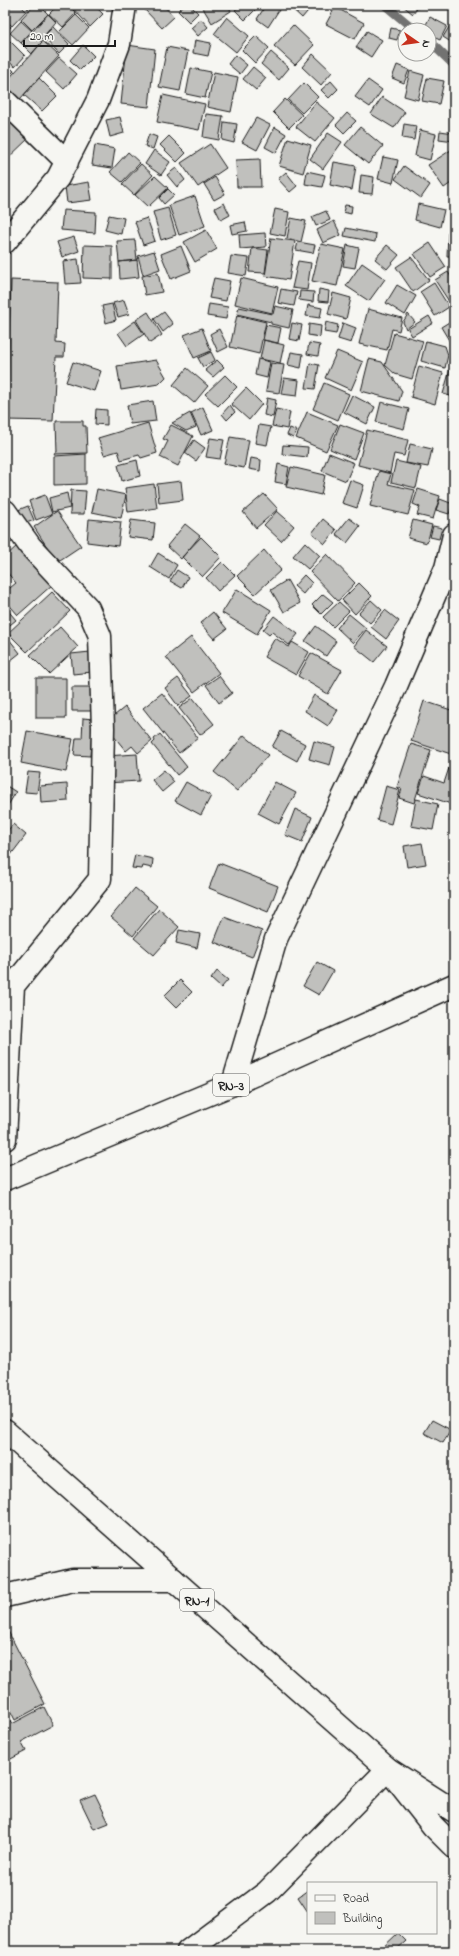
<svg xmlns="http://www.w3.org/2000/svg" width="459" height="1956" font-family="'Indie Flower',sans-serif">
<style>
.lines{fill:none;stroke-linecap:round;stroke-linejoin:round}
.stream{stroke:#727271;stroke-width:9}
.building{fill:#c0c0bd;stroke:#1c1c1c}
.minor-casing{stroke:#1c1c1c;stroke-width:25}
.highway-casing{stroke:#1c1c1c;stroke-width:25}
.minor{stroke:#f6f6f2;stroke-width:22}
.highway{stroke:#f6f6f2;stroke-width:22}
.labels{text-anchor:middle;stroke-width:4;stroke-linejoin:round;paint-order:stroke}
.shield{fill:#f6f6f2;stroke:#5d5d5c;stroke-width:1}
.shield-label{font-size:13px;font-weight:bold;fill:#1c1c1c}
</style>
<rect width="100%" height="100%" fill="#f6f6f2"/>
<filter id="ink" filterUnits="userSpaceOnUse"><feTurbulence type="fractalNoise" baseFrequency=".025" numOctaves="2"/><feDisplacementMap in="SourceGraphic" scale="8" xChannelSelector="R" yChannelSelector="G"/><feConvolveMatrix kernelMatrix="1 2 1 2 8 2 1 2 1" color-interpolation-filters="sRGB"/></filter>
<g filter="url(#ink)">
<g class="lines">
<!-- stream -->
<path class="stream" d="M385 5 415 30
M429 41 454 65"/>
</g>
<!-- building -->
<path class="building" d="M5 5H20L26 11 12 26 5 19Z
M24 5H32L28 9Z
M34 5H39L48 14 32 30 21 19Z
M58 5H68L76 13 63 27 49 14Z
M70 5H94L103 14 90 27Z
M150 5H163L174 17 162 28 145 10Z
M184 5H190L198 13 189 22 178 11Z
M201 5H228L231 11 212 23Z
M241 5H254L257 8 245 20 235 10Z
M266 5H272L279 10 268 27 257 19Z
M288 5H311L312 6 302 18Z
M402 5H420L413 14Z
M444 5H454L450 10Z
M335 7 364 23 355 39 326 24Z
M48 14 56 22 41 39 33 31Z
M76 15 89 28 73 45 59 32Z
M227 17 249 36 236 52 214 34Z
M430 17 447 26 440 40 429 35V30H423Z
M201 19 208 27 198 36 191 28Z
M454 19V44L443 37Z
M5 21 11 27 5 33Z
M21 21 32 31 21 43 10 33Z
M293 25 314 45 295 65 274 46Z
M53 27 69 44 59 54 43 37Z
M391 28 400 30 397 40 389 38Z
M367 31 382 40 371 57 356 47Z
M31 32 42 42 32 54 21 43Z
M256 36 269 48 255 63 242 50Z
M6 37 25 56 15 67 5 58Z
M195 40 211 43 208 56 193 53Z
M43 41 59 56 20 99 5 85V83Z
M83 45 94 56 80 70 70 60Z
M127 45 155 49 149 107 121 104Z
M167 47 188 51 180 91 159 87Z
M271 52 289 68 279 80 261 64Z
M313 54 332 72 321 85 302 67Z
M235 55 247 65 240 74 228 64Z
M59 58 77 74 64 89 46 72Z
M5 63 14 71 5 80Z
M397 65 409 70 404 83 392 78Z
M253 67 266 78 256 90 243 79Z
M191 68 211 72 205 98 186 94Z
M410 71 424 75 418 100 404 96Z
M214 72 238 77 231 112 207 107Z
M39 78 57 96 42 111 24 95Z
M427 78 444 81 439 104 422 101Z
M368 80 382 90 370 107 355 97Z
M331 81 338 89 329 98 321 90Z
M304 83 318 97 302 113 288 100Z
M163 95 205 104 199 130 157 122Z
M382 97 405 112 394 128 371 114Z
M285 99 302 115 289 128 273 112Z
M316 102 335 118 315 142 296 127Z
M347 113 356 121 344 133 336 125Z
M206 114 223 116 219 140 203 137Z
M5 115 30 137 5 161Z
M120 117 124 133 110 137 106 120Z
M256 118 270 125 257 150 242 142Z
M224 122 237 124 234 143 222 140Z
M404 124 416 126 414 140 402 138Z
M275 127 286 134 276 153 265 147Z
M360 127 383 146 368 164 345 145Z
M420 130 436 134 430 160 415 156Z
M440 131 454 133V141L439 139Z
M328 133 342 142 323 169 310 159Z
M149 134 157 137 153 149 145 146Z
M169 136 186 153 177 162 160 145Z
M288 138 311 145 303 173 279 166Z
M210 144 226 168 198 187 181 163Z
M95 145 115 149 112 168 92 165Z
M454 148V181L444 188 428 165Z
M154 150 170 162 161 175 145 164Z
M128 152 140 163 122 182 110 172Z
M383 157 398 160 393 183 378 179Z
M260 159 261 187H237L236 160Z
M334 162 356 166 352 190 330 185Z
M141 164 153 175 134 195 122 184Z
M404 166 430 185 421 198 395 179Z
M176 168 185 180 177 187 167 175Z
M307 171 325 175 322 187 305 184Z
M286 172 297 186 290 192 278 179Z
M361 175 374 177 372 194 359 193Z
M155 176 168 188 148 207 135 195Z
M215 177 225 194 214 200 204 184Z
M89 182 92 200 67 203 65 186Z
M168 189 174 195 164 204 159 198Z
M195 196 205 226 179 235 169 205Z
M224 203 230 215 221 220 215 208Z
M418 204 444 210 440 227 415 220Z
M345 205 352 206 351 214 343 212Z
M168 208 176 235 161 240 153 212Z
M275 209 289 212 285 236 270 233Z
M63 210 96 212 95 233 61 230Z
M326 211 330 220 316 226 312 217Z
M109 215 124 218 121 234 105 230Z
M147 218 155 241 143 245 135 222Z
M291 218 306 221 301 242 287 238Z
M334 221 341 235 323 243 317 230Z
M245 222 247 231 232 234 230 225Z
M346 228 376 234 375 242 344 236Z
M206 230 217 249 195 262 184 242Z
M265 233 266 247 240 249 239 235Z
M448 233H454V256H447Z
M74 237 79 251 62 257 57 242Z
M271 238 295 241 289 280 265 276Z
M135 240 137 260 119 262 117 241Z
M298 242 315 245 313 253 296 250Z
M430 243 446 267 430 277 414 254Z
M321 244 345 249 337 286 312 281Z
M84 245 112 246V279L83 278Z
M347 245 359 248 355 268 343 266Z
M387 245 399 255 387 269 375 259Z
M181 246 191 271 171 279 161 254Z
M252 248 268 250 265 273 249 272Z
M154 251 160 269 143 275 138 256Z
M231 256 249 258 246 276 228 273Z
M411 257 429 280 413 292 396 267Z
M78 259 81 283 65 284 63 261Z
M137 260 139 277 120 279 119 262Z
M298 261 311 263 307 290 292 288Z
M362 263 385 279 369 301 346 286Z
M448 272 454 281V300L450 303 435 280Z
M158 273 162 292 145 295 142 276Z
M214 278 230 281 226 301 209 298Z
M241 278 278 287 272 313 235 304Z
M11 280 58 282 56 343 65 344 64 357H56L53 421 6 420Z
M434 283 449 307 435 316 420 292Z
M397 285 416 296 405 315 386 303Z
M281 289 297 292 294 306 278 303Z
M319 289 329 291 328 302 318 301Z
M300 291 314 292 313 302 299 300Z
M333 293 351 298 346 319 328 314Z
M124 300 129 314 118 317 113 303Z
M454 301V312L449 304Z
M112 304 116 320 106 323 102 306Z
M209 304 228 307 226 319 207 316Z
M308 305 322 308 320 318 306 316Z
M275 306 293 310 289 328 271 324V322L237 314 239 307 273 314Z
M368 309 402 318 399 331 392 329 387 350 359 344Z
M148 312 162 335 150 343 136 320Z
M164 312 173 324 163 332 154 319Z
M408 314 415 322 406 329 403 322Z
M237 315 266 322 259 354 230 347Z
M429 316 433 323 412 336 408 329Z
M454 319V339L450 342 441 327Z
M135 321 144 334 127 346 118 333Z
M326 322 338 325 336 334 324 332Z
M292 323 302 325 299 341 289 339Z
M343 323 356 328 351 343 338 339Z
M309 324 321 326 320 337 308 335Z
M266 325 281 328 278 343 263 340Z
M202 328 211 351 194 358 184 335Z
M219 329 228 347 218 352 210 334Z
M394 333 423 341 412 379 395 374 385 365Z
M264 340 284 345 280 363 260 359Z
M426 341 445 346 448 355 445 368 421 361Z
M309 343 320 345 318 356 307 354Z
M337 351 363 362 351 390 325 378Z
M211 352 215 360 203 367 198 358Z
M291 352 303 354 301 368 288 365Z
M258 359 270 362 267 378 255 375Z
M369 359 382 362 402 391 399 401 361 391Z
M453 359H454V397L443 394Z
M156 360 166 377 159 384 121 390 117 366Z
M217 360 224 367 213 377 205 370Z
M73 362 101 371 94 391 66 382Z
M271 363 284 365 279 393 266 391Z
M310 363 319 365 315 389 306 388Z
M419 366 443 373 435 404 411 397Z
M187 368 208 386 194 403 173 385Z
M225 375 237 387 218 406 205 394Z
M284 378 299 380 297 396 281 394Z
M324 383 349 394 338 420 313 409Z
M246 388 262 404 249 420 231 404Z
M352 395 375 407 367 424 344 412Z
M267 398 276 400 273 417 264 415Z
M153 401 156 421 130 424 127 405Z
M381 402 409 409 404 429 376 422Z
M230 405 235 412 227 420 222 414Z
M203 407 213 430 201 435 191 413Z
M96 409 107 410V425L95 424Z
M276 409 290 412 287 429 272 426Z
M307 412 338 425 326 451 296 438Z
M190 413 196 427 186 431 172 423Z
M56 421H83V426H86L87 453 54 454 55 452H57Z
M148 423 157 453 141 458 139 455 121 460 118 451 104 455 98 438Z
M340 424 364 433 354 459 330 449Z
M171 425 193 436 178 466 160 457 168 441 163 439Z
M259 425 271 427 267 445 255 443Z
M290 428 297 431 293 438 287 435Z
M367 430 408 440 404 456 394 454 390 473 358 465Z
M230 437 249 440 244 468 224 464Z
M210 438 224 440 220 459 206 457Z
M194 440 205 448 196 461 185 453Z
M410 444 432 449 428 467 406 463Z
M283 445 308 447 307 457 282 454Z
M329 453 354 463 346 481 322 471Z
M86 454V484L54 485V456Z
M251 458 261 460 260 471 249 469Z
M137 460 140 476 122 481 118 465Z
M396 461 421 467 416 488 391 482Z
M278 464 289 467 286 484 275 482Z
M291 467 325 475 321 495 286 487Z
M379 471 391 474 388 484 415 490 408 515 370 506Z
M350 480 364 485 357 508 342 503Z
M181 481 183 500 159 503 157 484Z
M154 484 157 508 128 512 125 488Z
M97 489 126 495 121 518 92 512Z
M418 489 440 496 433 519 417 515 420 507 413 504Z
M71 490 86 491 84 514H70Z
M67 493 70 508 52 512 49 498Z
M264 494 278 509 256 528 243 512Z
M45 495 52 514 36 520 29 501Z
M440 499 453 504 449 514 436 510Z
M28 506 34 520 19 526 13 512Z
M57 511 81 546 57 562 34 527Z
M277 511 294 526 281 541 264 525Z
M349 518 360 526 347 543 336 534Z
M89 519 121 522 118 546 87 542Z
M323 519 336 530 325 544 312 533Z
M131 520 155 523 153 540 128 537Z
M413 520 432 525 427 543 408 538Z
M5 524 16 539 5 547Z
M185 524 200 536 181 559 167 546Z
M433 526 442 528 439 539 430 537Z
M201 537 221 557 202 577 182 557Z
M305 542 320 556 308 569 293 556Z
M18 545 52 585 18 615 5 600V592L16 583 5 570V557Z
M264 550 281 570 255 594 237 576Z
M158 553 177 565 169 579 150 567Z
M327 554 355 583 338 601 310 572Z
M222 562 235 575 218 591 206 578Z
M177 570 188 577 182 588 170 581Z
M304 575 312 583 303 594 294 586Z
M287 580 300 603 284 612 271 590Z
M359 583 372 596 355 614 342 600Z
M237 589 271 610 257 634 222 613Z
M52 592 70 611 27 652 8 633Z
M323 594 333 602 321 614 312 605Z
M371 600 382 610 370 623 359 613Z
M339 602 349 611 333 627 323 617Z
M5 607 16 620 5 629Z
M385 610 399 621 386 639 371 627Z
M213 612 227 629 214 639 200 623Z
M349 614 366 628 353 643 337 628Z
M274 616 298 634 289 645 272 632 269 635 263 630Z
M316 626 336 641 326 656 305 641Z
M60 627 78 647 49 674 30 655Z
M366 630 387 646 374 662 354 646Z
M5 634 20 653 5 665Z
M191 637 219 673 194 692 166 657Z
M275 638 289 647 292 642 309 652 296 675 264 657Z
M90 652 92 672 73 674 71 654Z
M311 653 342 670 328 694 298 676Z
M219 676 232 693 219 703 206 685Z
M36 678H66V718H36Z
M178 678 192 696 178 706 165 688Z
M72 687H93V711H72Z
M162 693 198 738 179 753 143 708Z
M314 695 338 710 328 726 305 711Z
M193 698 214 724 200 735 179 708Z
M424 701 454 711V755L411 741Z
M125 707 152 741 138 753 132 746 126 751 104 724Z
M83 718 93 719 90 756 74 755 76 738H82Z
M27 731 73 739 66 772 21 763Z
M281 731 305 744 297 761 272 747Z
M160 734 187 767 177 775 152 744 155 741 154 739Z
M244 735 268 755 237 791 214 772Z
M314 741 335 747 330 765 309 759Z
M411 744 431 750 414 803 399 798 402 789 397 787Z
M137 754 139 781 106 783 105 756Z
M453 756 454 805 418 793 424 776 444 783Z
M164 770 174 782 162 792 152 780Z
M28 772 40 773 37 793 25 792Z
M186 782 211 796 201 815 175 801Z
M275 782 296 793 279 824 258 813Z
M67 784 68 801 41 803 40 786Z
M5 785 16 792 7 807 5 806Z
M386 786 400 790 391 824 377 820Z
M416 799 438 804 433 830 411 826Z
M295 809 312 817 302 842 285 835Z
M13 824 26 835 10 856 5 852V834Z
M422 843 426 864 407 867 404 846Z
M135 855 153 859 152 868 143 866 142 869 132 868Z
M219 863 278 886 268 912 209 888Z
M135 888 157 906 133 936 111 917Z
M159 909 179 927 154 955 134 938Z
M224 917 262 931 252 957 214 942Z
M179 930 200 934 197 948 176 943Z
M317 962 333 971 319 995 303 986Z
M217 971 228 980 221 988 211 979Z
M180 980 192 992 176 1008 164 996Z
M432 1420 451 1430 443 1443 424 1433Z
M5 1625 45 1704 15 1720 5 1700Z
M44 1707 53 1725 21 1742 26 1751 5 1762V1721L9 1719 12 1724Z
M95 1794 109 1823 94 1829 80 1800Z
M308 1890V1912L298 1897Z
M398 1933 406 1941 395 1951H379Z"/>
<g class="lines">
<!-- minor casing -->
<g class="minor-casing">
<path id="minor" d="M5 101 67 162
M5 242 58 178 98 100 119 44 125 5
M5 511 30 546 88 608 100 636 103 728 100 879 13 986 5 1139
M233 1084 276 939 396 686 446 568 454 535
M5 1596 73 1580H174
M188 1951 267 1892 388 1769"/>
</g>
<!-- highway casing -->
<g class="highway-casing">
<path id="highway" d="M5 1179 233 1084 454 985
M5 1431 388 1769 454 1811
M395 1778 433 1826 454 1847"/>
</g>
<!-- minor -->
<use href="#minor" class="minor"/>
<!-- highway -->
<use href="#highway" class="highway"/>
</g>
</g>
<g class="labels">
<!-- shield labels -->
<g class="shield">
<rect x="213" y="1074" width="36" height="22" rx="3"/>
<rect x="180" y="1589" width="34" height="22" rx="3"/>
</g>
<g class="shield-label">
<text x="231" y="1090">RN-3</text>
<text x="197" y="1605">RN-1</text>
</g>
</g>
<!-- margin -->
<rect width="459" height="1956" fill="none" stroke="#f6f6f2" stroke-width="20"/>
<rect x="10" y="10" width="439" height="1936" fill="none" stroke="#1c1c1c" stroke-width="1.5" filter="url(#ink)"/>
<!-- legend -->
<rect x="307" y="1882" width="130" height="52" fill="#f6f6f2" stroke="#9f9f9c"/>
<rect x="315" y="1895" width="20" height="6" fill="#f6f6f2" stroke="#9f9f9c"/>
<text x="343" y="1902" font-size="12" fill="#1c1c1c">Road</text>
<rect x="315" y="1912" width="20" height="12" fill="#c0c0bd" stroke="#9f9f9c"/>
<text x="343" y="1922" font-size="12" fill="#1c1c1c">Building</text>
<!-- north arrow -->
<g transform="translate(417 42) rotate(103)"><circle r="19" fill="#f6f6f2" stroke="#9f9f9c"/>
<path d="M0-3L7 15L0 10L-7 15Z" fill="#c8321e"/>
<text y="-6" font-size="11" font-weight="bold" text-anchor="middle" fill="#1c1c1c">N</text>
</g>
<!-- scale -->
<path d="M24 40v6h91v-6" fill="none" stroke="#1c1c1c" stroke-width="2"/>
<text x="30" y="40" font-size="12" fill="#1c1c1c" stroke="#f6f6f2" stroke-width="3" paint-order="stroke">20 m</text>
</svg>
